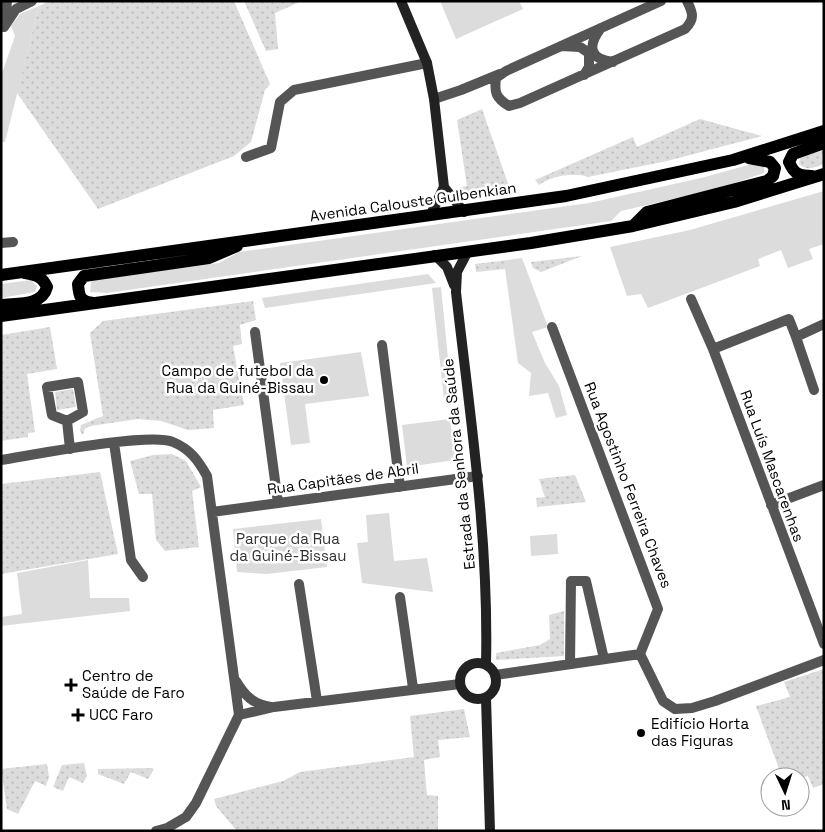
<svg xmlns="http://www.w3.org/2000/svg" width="825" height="832" font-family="'Space Grotesk',sans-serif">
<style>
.grass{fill:url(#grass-dots)}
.green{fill:#dcdcdc}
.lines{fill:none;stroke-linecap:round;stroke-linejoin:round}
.street{stroke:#555;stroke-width:10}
.secondary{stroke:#222;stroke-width:10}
.primary{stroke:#000;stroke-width:12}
.poi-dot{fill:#000;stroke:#fff;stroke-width:2}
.labels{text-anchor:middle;stroke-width:5;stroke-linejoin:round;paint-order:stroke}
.street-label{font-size:15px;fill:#000;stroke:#fff}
.poi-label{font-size:15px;fill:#000;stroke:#fff;text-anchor:start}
.park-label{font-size:15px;fill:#333;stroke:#fff}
</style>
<defs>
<pattern id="grass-dots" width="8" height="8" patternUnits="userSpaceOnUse" patternTransform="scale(1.25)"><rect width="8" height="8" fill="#dcdcdc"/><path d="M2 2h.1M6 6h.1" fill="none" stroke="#bbb" stroke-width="1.8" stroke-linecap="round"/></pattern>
</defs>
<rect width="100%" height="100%" fill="#fff"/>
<!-- grass -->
<path class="grass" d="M50 1H234L270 84 265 90 251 142 234 156 98 209 17 93 39 6Z
M244 1H302L275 13 278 49 266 51Z
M482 109 510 189 461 195 458 188 467 186 457 120Z
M700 119 762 136 667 161 588 177C573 172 551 176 539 185L535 180 633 137 637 147Z
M824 147V164C814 168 807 171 799 164L800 158Z
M582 256 541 272 533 268 531 262Z
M508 260 505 269 476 272 475 264Z
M253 301 256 320 240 325 242 344 233 346 244 405 213 410 214 428 188 430 161 421 138 419 91 426 85 428 83 435 80 431 81 425 103 416 90 333 103 321Z
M50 327 57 369 27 374 35 432 28 433V437L1 441V335Z
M73 389 76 407 57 410 55 392Z
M172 454 186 461 201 487 192 491 199 547 165 551 156 540 152 494H139L130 461 153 455Z
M100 472 118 554 1 574V484Z
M575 475 586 502 537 507 536 498 545 497 539 479Z
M564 611V656L496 660V653L540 645 550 639 549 615Z
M824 669V784L813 788 808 776 800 778 782 777 756 706 790 697 784 682Z
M464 709 470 737 438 740 440 757 424 760 427 795 438 796V831H237L216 806 214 799 283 781 300 772 414 757 410 716Z
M84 763 87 776 83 783 69 777 63 791 53 787 62 765Z
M47 764 49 777 46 786 35 781 18 814 7 809 1 769Z
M98 769 152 768 154 769 148 779 131 772 124 784 98 774Z"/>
<!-- green -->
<path class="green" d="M440 1H519L523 9 456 39Z
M39 6 5 142H1V76L15 36 11 26 20 14Z
M752 164 764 165V173L720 188 621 211 611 221 107 293 90 292 91 282 97 279 219 263 239 252 589 203 701 178Z
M824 191V244L809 249 813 259 788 268 781 250 758 259 760 266 648 308 641 294 627 296 610 247 690 230Z
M522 258 548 327 532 332 545 363 559 386 567 415 556 418 548 393 529 396 531 373 518 363 505 269 508 260Z
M428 274 436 283 265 308 262 298Z
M31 280 37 286 35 292 1 298V284Z
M441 287 452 399 444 400 432 288Z
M361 352 369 396 305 404 310 443 291 445 280 363Z
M450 419 455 460 407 467 402 425Z
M389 513 394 561 427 558 433 592 362 583 357 543 368 542 366 515Z
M321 519 327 567 267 574 237 572 233 529Z
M557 534 558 554 531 556 530 536Z
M88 560 90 598H129L130 611 1 626V617L22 614 17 573Z"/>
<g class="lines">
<!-- street -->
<path class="street" d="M661 1 506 71 496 78C494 93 496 98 509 106L520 103 685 29C695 19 693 13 687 1
M5 23 7 1
M4 27 16 9 32 1
M601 28C588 45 588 59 613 62
M561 46 580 47 589 53V67L584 75
M434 99 461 90 500 74
M246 157 271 148 280 102 294 90 427 63
M1 243 13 242
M691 299 713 349 824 644
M552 327 658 609 640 654
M255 332 278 503
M796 337 814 390
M382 345 400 487
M713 349 789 319 796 337 824 324
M67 421 52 415 47 387 78 382 83 412 67 421 70 449
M114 443 131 560 143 577
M1 460C33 455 149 432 173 442 190 449 198 460 207 476L239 715
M771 505 824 485
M212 512 478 476
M299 584 317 701
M400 597 413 688
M570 664 571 581H586L604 659
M495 675 640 654 663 701 675 709 692 708 715 701 824 660
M236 681C245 696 253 704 271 707
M239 715 274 707 460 684
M156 831 167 828 186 817 196 803 239 715"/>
<!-- secondary -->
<path class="secondary" d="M401 1 427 63 434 99 444 187 464 212
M430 216 444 187
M468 251 457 272 456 292C470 416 489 539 486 664
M435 255 447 267 454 285
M460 681a18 18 0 1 1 36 0a18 18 0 1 1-36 0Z
M486 698 490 831"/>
<!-- primary -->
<path class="primary" d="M812 176C799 176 794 174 789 162L793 154 824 143
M633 226 647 212 767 181 773 176 775 168 770 162 749 158
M1 275 566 196 733 160 824 131
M93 303C80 301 79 297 78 284L84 276 209 258 237 246
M1 305C18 303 42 306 47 287 42 276 36 275 25 273
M1 316 531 243 633 226 734 202 824 174"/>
</g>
<!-- markers -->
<g class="poi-dot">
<circle cx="324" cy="380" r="5"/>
<path d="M68.5 677.5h5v5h5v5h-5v5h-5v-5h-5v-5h5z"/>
<path d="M75.5 707.5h5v5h5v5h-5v5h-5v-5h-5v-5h5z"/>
<circle cx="641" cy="733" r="5"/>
</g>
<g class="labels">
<!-- street labels -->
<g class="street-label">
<text transform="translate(413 202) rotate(-8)" y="5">Avenida Calouste Gulbenkian</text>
<text transform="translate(459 464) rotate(-96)" y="5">Estrada da Senhora da Saúde</text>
<text transform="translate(772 466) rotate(70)" y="5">Rua Luís Mascarenhas</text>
<text transform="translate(343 479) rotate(-8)" y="5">Rua Capitães de Abril</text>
<text transform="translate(628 485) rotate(69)" y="5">Rua Agostinho Ferreira Chaves</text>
</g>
<!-- poi labels -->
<g class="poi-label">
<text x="314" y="376" text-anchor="end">Campo de futebol da<tspan x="314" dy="17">Rua da Guiné-Bissau</tspan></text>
<text x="82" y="681">Centro de<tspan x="82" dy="17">Saúde de Faro</tspan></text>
<text x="89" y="720">UCC Faro</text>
<text x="651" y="729">Edifício Horta<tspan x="651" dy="17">das Figuras</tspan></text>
</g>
<!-- park labels -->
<g class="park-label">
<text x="288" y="544">Parque da Rua<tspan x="288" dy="17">da Guiné-Bissau</tspan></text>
</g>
</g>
<!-- border -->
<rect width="825" height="832" fill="none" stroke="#000000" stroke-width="5"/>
<!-- north arrow -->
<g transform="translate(785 792) rotate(176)"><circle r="24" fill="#ffffff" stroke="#999999"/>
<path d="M0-4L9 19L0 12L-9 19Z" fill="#000000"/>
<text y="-8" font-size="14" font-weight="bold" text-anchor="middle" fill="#000000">N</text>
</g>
</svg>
